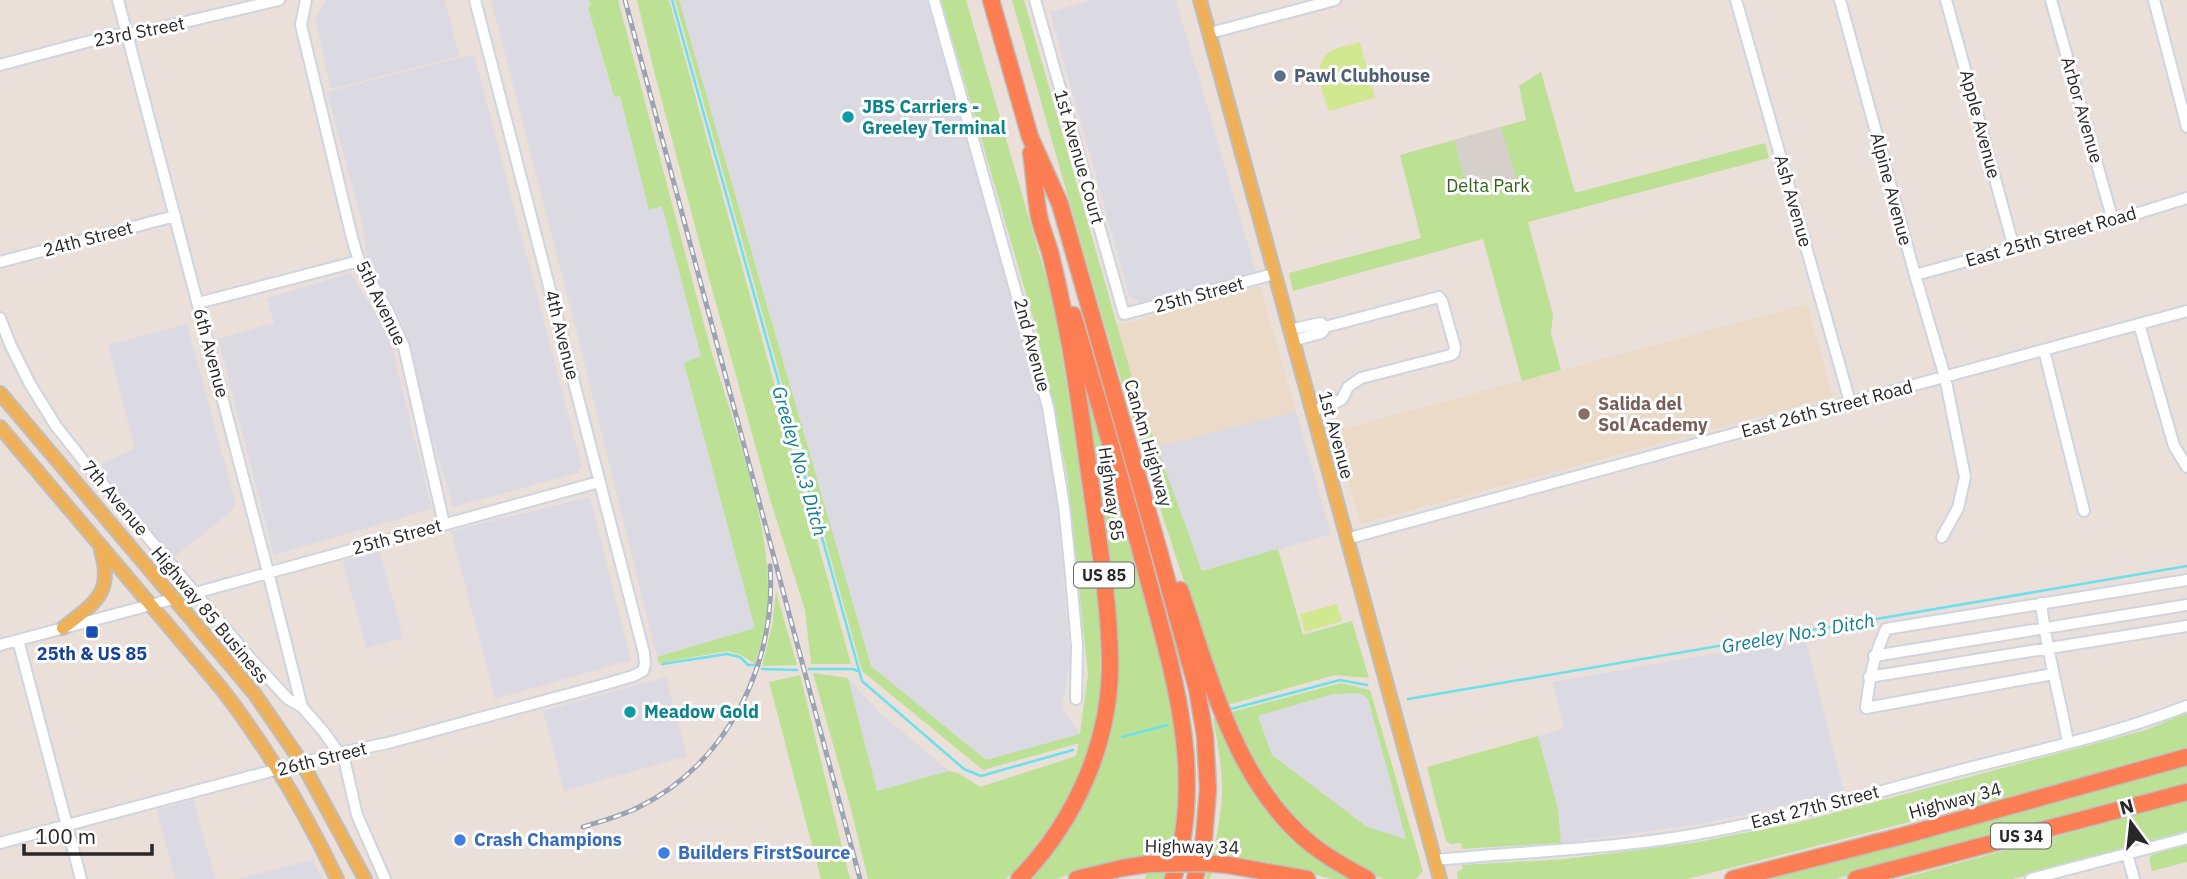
<svg xmlns="http://www.w3.org/2000/svg" width="2187" height="879" font-family="'IBM Plex Sans',sans-serif">
<style>
.industrial{fill:#dbdae2}
.education{fill:#ecdac8}
.green{fill:#bce195;fill-rule:evenodd}
.pitch{fill:#d2e890}
.plaza{fill:#d6d0cb}
.lines{fill:none;stroke-linecap:round;stroke-linejoin:round}
.stream{stroke:#6be1ed;stroke-width:2.5}
.minor-casing{stroke:#ced5e1;stroke-width:14}
.major-casing{stroke:#bebebe;stroke-width:16}
.highway-casing{stroke:#bebebe;stroke-width:19}
.minor{stroke:#fff;stroke-width:10}
.major{stroke:#eeb159;stroke-width:12}
.highway{stroke:#fc7e52;stroke-width:16}
.rail-casing{stroke:#9ca3b2;stroke-width:5}
.rail{stroke:#fff;stroke-width:2.5;stroke-dasharray:8;stroke-linecap:butt}
.highway-bridge-casing{stroke:#bebebe;stroke-width:19;stroke-linecap:butt}
.highway-bridge{stroke:#fc7e52;stroke-width:16}
.service-dot{fill:#5c6f8a;stroke:#fff;stroke-width:2.5}
.culture-dot{fill:#0f9aa8;stroke:#fff;stroke-width:2.5}
.education-dot{fill:#8d6e63;stroke:#fff;stroke-width:2.5}
.transit-dot{fill:#1a4fb4;stroke:#fff;stroke-width:2.5}
.shop-dot{fill:#3f7fe0;stroke:#fff;stroke-width:2.5}
.labels{text-anchor:middle;stroke-width:6;stroke-linejoin:round;paint-order:stroke}
.shield{fill:#fff;stroke:#686868;stroke-width:2}
.shield-label{font-size:16px;font-weight:bold;fill:#272727}
.street-label{font-size:18px;fill:#272727;stroke:#fff}
.service-label{font-size:18px;font-weight:bold;fill:#4e5e75;stroke:#fff;text-anchor:start}
.culture-label{font-size:18px;font-weight:bold;fill:#0d838f;stroke:#fff;text-anchor:start}
.park-label{font-size:18px;fill:#35621a;stroke:#fff}
.education-label{font-size:18px;font-weight:bold;fill:#785e54;stroke:#fff;text-anchor:start}
.transit-label{font-size:18px;font-weight:bold;fill:#164399;stroke:#fff}
.shop-label{font-size:18px;font-weight:bold;fill:#366cbe;stroke:#fff;text-anchor:start}
.water-label{font-size:19px;font-style:italic;fill:#0e7e94;stroke:#fff}
</style>
<rect width="100%" height="100%" fill="#eadfd9"/>
<!-- industrial -->
<path class="industrial" d="M326 0H445L459 56 331 89 315 20Z
M491 0H589L591 6 588 7 613 97 620 95 649 209 662 205 701 357 684 363 756 629 657 657 571 310Z
M679 0H926L1043 409 1055 478 1070 659 1062 708 1080 734 986 761 871 666Z
M1092 0H1176L1256 272 1141 304 1129 295 1050 12Z
M474 54 582 467 577 473 453 507 420 395 409 344 401 321 367 257 363 227 327 92Z
M351 273 389 336 432 509 274 555 218 339 274 323 267 298Z
M187 324 236 504 229 513 172 559 101 476 102 464 135 448 108 345Z
M1296 411 1331 534 1202 572 1156 447Z
M590 497 631 660 495 699 451 531Z
M380 551 403 638 366 648 343 561Z
M1805 638 1845 794 1699 824 1561 843 1558 809 1538 736 1564 728 1552 682Z
M666 677 687 756 564 791 543 711Z
M848 678 880 713 949 771 877 792Z
M1360 693 1368 699 1406 840 1367 827 1272 755 1258 716 1333 694Z
M194 800 215 879H175L157 810Z
M313 860 322 879H236Z"/>
<!-- education -->
<path class="education" d="M1260 286 1296 411 1156 447 1134 384 1117 326Z
M1807 304 1833 397 1360 524 1335 431Z"/>
<!-- green -->
<path class="green" d="M589 0H618C647 109 676 219 705 328 729 418 781 535 765 628 763 640 758 652 755 664L741 655 728 651 659 663 657 657 755 628 684 363 701 356 662 206 649 210 620 96 614 97 588 7 591 6Z
M637 0H669L851 664H811L805 610 770 499 703 256 655 75Z
M675 0H679L871 666 986 760 1080 734 1088 674 1067 474 1036 328 941 0H966L1054 305 1075 438 1100 621V706L1086 757 1062 808 1027 859 1006 879H868L850 805 813 673 848 678 877 791 949 771 958 773 980 787 1076 756 1079 743 983 770 862 671Z
M1012 0H1024L1134 384 1202 571 1278 549 1303 635 1352 621 1369 678 1335 675 1227 705C1143 475 1080 236 1012 0Z
M1541 72 1575 193 1765 143 1769 158 1528 222 1553 315 1551 333 1561 370 1522 381 1483 239 1293 291 1289 273 1421 238 1400 155 1526 120 1519 86Z
M1083 380 1087 381 1170 691 1176 729 1178 819 1165 879H1145L1152 855 1095 866 1056 879H1032C1070 833 1099 780 1112 722Z
M776 592 797 665 762 666 772 626Z
M800 675 850 879H821L769 682Z
M1341 683 1370 690 1423 871 1416 879H1385L1377 877 1332 851 1288 814 1255 768 1231 712ZM1360 693 1368 699 1406 839 1367 827 1272 755 1258 716 1333 694Z
M2187 713V747L2034 790 1687 879H1458L1457 874 1458 871 1463 869 1462 865 1565 859 1693 843 1796 823 2146 730Z
M1217 716C1234 753 1250 796 1281 824 1303 845 1331 861 1356 879H1332L1277 864 1231 857 1219 846 1210 879H1206C1213 852 1220 825 1222 797 1223 770 1218 744 1213 719Z
M1538 736 1558 809 1561 843 1462 849 1461 843 1451 844 1446 841 1427 767Z
M2187 763V785L1835 879H1758Z
M2187 801V833L2012 879H1899Z
M2187 845V862L2152 871 2149 858 2154 853Z"/>
<!-- pitch -->
<path class="pitch" d="M1360 42 1375 98 1329 111C1323 92 1309 63 1333 50 1341 46 1351 45 1360 42Z
M1337 604 1342 621 1305 632 1300 614Z"/>
<!-- plaza -->
<path class="plaza" d="M1501 127 1516 179 1468 191 1454 140Z"/>
<g class="lines">
<!-- stream -->
<path class="stream" d="M672 0 862 681 964 769 981 776 1073 750
M662 664 727 654 740 657 748 665H754
M762 669 797 670
M809 669H853L858 671
M1408 699 2187 566
M1231 709 1340 680 1367 685
M1122 737 1167 725"/>
<!-- minor casing -->
<g class="minor-casing">
<path id="minor" d="M118 0 268 572 302 707
M306 0 301 25 352 238 359 261 387 309 404 347 444 524
M934 0 1048 407 1064 506 1070 565 1077 646 1076 699
M1035 0 1124 314 1274 274
M1736 0 1850 402
M1840 0 1915 275 1945 377 1965 477 1958 508 1942 537
M1946 0 2014 248
M2051 0 2113 221
M2154 0 2187 127
M1210 33 1335 0
M0 65 113 35 138 33 279 0
M0 262 175 216
M1915 275 2113 221 2187 198
M198 303 359 261
M0 318 10 344 30 384 56 426 86 464 251 659 288 699 302 707 323 731 339 753 345 763 357 815 385 879
M2139 324 2174 446 2187 467
M1289 330 1321 323 1325 327 1324 330 1321 333 1292 341
M2044 350 2084 511
M1312 411 1331 405 1342 399 1348 387 1361 378 1451 355 1454 353 1455 347 1442 301 1439 297 1325 327
M1346 539 2187 311
M195 593 599 482
M2041 603C2046 650 2060 696 2068 743
M18 640 81 879
M0 645 173 599
M1874 656 2187 605
M2053 674 1866 708C1870 675 1873 659 1886 629L2187 580
M1869 677 2187 626
M0 843 339 753 388 743 599 686 633 676 643 671 645 664 644 653 475 0
M2127 854 2134 879
M1435 860C1514 852 1594 850 1673 838 1769 823 1863 796 1957 771 2034 751 2113 735 2187 706
M2031 879 2187 838"/>
</g>
<!-- major casing -->
<g class="major-casing">
<path id="major" d="M1200 0 1440 879
M0 393 254 693 302 763 365 879
M0 427 221 688C267 747 305 812 337 879
M63 628C94 603 114 594 101 551"/>
</g>
<!-- highway casing -->
<g class="highway-casing">
<path id="highway" d="M991 0 1030 137 1060 204 1159 551 1197 689 1205 736 1208 789 1204 838 1195 879
M1073 315C1098 400 1123 485 1146 571 1173 674 1206 773 1173 879
M1180 590C1211 679 1235 783 1312 845 1329 858 1348 869 1367 879
M1228 865 1307 879
M1019 879C1074 823 1110 744 1110 665 1110 612 1101 559 1094 507 1085 446 1078 384 1066 324 1061 300 1056 275 1050 252 1046 238 1040 225 1038 211 1035 192 1034 172 1031 153
M1077 879 1122 868 1148 864
M1733 879 1902 836 2187 757
M1856 879 2187 792"/>
</g>
<!-- minor -->
<use href="#minor" class="minor"/>
<!-- major -->
<use href="#major" class="major"/>
<!-- highway -->
<use href="#highway" class="highway"/>
<!-- rail casing -->
<g class="rail-casing">
<path id="rail" d="M625 0 860 879
M583 827C602 821 621 816 639 807 728 763 777 663 770 566"/>
</g>
<!-- rail -->
<use href="#rail" class="rail"/>
<!-- highway-bridge casing -->
<g class="highway-bridge-casing">
<path id="highway-bridge" d="M1148 864 1203 863 1228 865"/>
</g>
<!-- highway-bridge -->
<use href="#highway-bridge" class="highway-bridge"/>
</g>
<!-- markers -->
<circle class="service-dot" cx="1280" cy="76" r="7"/>
<g class="culture-dot">
<circle cx="848" cy="117" r="7"/>
<circle cx="630" cy="712" r="7"/>
</g>
<circle class="education-dot" cx="1584" cy="414" r="7"/>
<rect class="transit-dot" x="85" y="625" width="14" height="14" rx="3.5"/>
<g class="shop-dot">
<circle cx="460" cy="840" r="7"/>
<circle cx="664" cy="853" r="7"/>
</g>
<g class="labels">
<!-- shield labels -->
<g class="shield">
<rect x="1074" y="562.5" width="60" height="25" rx="5"/>
<rect x="1991" y="823.5" width="60" height="25" rx="5"/>
</g>
<g class="shield-label">
<text x="1104" y="581">US 85</text>
<text x="2021" y="842">US 34</text>
</g>
<!-- street labels -->
<g class="street-label">
<text transform="translate(139 32) rotate(-11)" y="6">23rd Street</text>
<text transform="translate(2082 110) rotate(74)" y="6">Arbor Avenue</text>
<text transform="translate(1980 124) rotate(75)" y="6">Apple Avenue</text>
<text transform="translate(1079 157) rotate(74)" y="6">1st Avenue Court</text>
<text transform="translate(1891 189) rotate(75)" y="6">Alpine Avenue</text>
<text transform="translate(1793 201) rotate(74)" y="6">Ash Avenue</text>
<text transform="translate(2051 237) rotate(-16)" y="6">East 25th Street Road</text>
<text transform="translate(88 239) rotate(-15)" y="6">24th Street</text>
<text transform="translate(1199 295) rotate(-15)" y="6">25th Street</text>
<text transform="translate(381 303) rotate(64)" y="6">5th Avenue</text>
<text transform="translate(562 335) rotate(76)" y="6">4th Avenue</text>
<text transform="translate(1032 345) rotate(75)" y="6">2nd Avenue</text>
<text transform="translate(211 353) rotate(75)" y="6">6th Avenue</text>
<text transform="translate(1827 409) rotate(-15)" y="6">East 26th Street Road</text>
<text transform="translate(1336 435) rotate(75)" y="6">1st Avenue</text>
<text transform="translate(1148 443) rotate(74)" y="6">CanAm Highway</text>
<text transform="translate(1111 494) rotate(82)" y="6">Highway 85</text>
<text transform="translate(115 498) rotate(50)" y="6">7th Avenue</text>
<text transform="translate(397 537) rotate(-15)" y="6">25th Street</text>
<text transform="translate(210 615) rotate(50)" y="6">Highway 85 Business</text>
<text transform="translate(322 759) rotate(-14)" y="6">26th Street</text>
<text transform="translate(1955 801) rotate(-15)" y="6">Highway 34</text>
<text transform="translate(1815 807) rotate(-14)" y="6">East 27th Street</text>
<text transform="translate(1192 847) rotate(1)" y="6">Highway 34</text>
</g>
<!-- service labels -->
<g class="service-label">
<text x="1294" y="82">Pawl Clubhouse</text>
</g>
<!-- culture labels -->
<g class="culture-label">
<text x="862" y="113">JBS Carriers -<tspan x="862" dy="21">Greeley Terminal</tspan></text>
<text x="644" y="718">Meadow Gold</text>
</g>
<!-- park labels -->
<g class="park-label">
<text x="1488" y="192">Delta Park</text>
</g>
<!-- education labels -->
<g class="education-label">
<text x="1598" y="410">Salida del<tspan x="1598" dy="21">Sol Academy</tspan></text>
</g>
<!-- transit labels -->
<g class="transit-label">
<text x="92" y="660">25th &amp; US 85</text>
</g>
<!-- shop labels -->
<g class="shop-label">
<text x="474" y="846">Crash Champions</text>
<text x="678" y="859">Builders FirstSource</text>
</g>
<!-- water labels -->
<g class="water-label">
<text transform="translate(800 461) rotate(74)" y="7">Greeley No.3 Ditch</text>
<text transform="translate(1798 633) rotate(-10)" y="7">Greeley No.3 Ditch</text>
</g>
</g>
<!-- north arrow -->
<g transform="translate(2131 823) rotate(345)" stroke="#ffffff" stroke-width="5" paint-order="stroke">
<path d="M0-5L12 26L0 18L-12 26Z" fill="#272727"/>
<text y="-10" font-size="19" font-weight="bold" text-anchor="middle" fill="#272727">N</text>
</g>
<!-- scale -->
<path d="M24 844v10h128v-10" fill="none" stroke="#272727" stroke-width="3.5"/>
<text x="35" y="844" font-size="21" fill="#272727" stroke="#ffffff" stroke-width="5" paint-order="stroke">100 m</text>
</svg>
